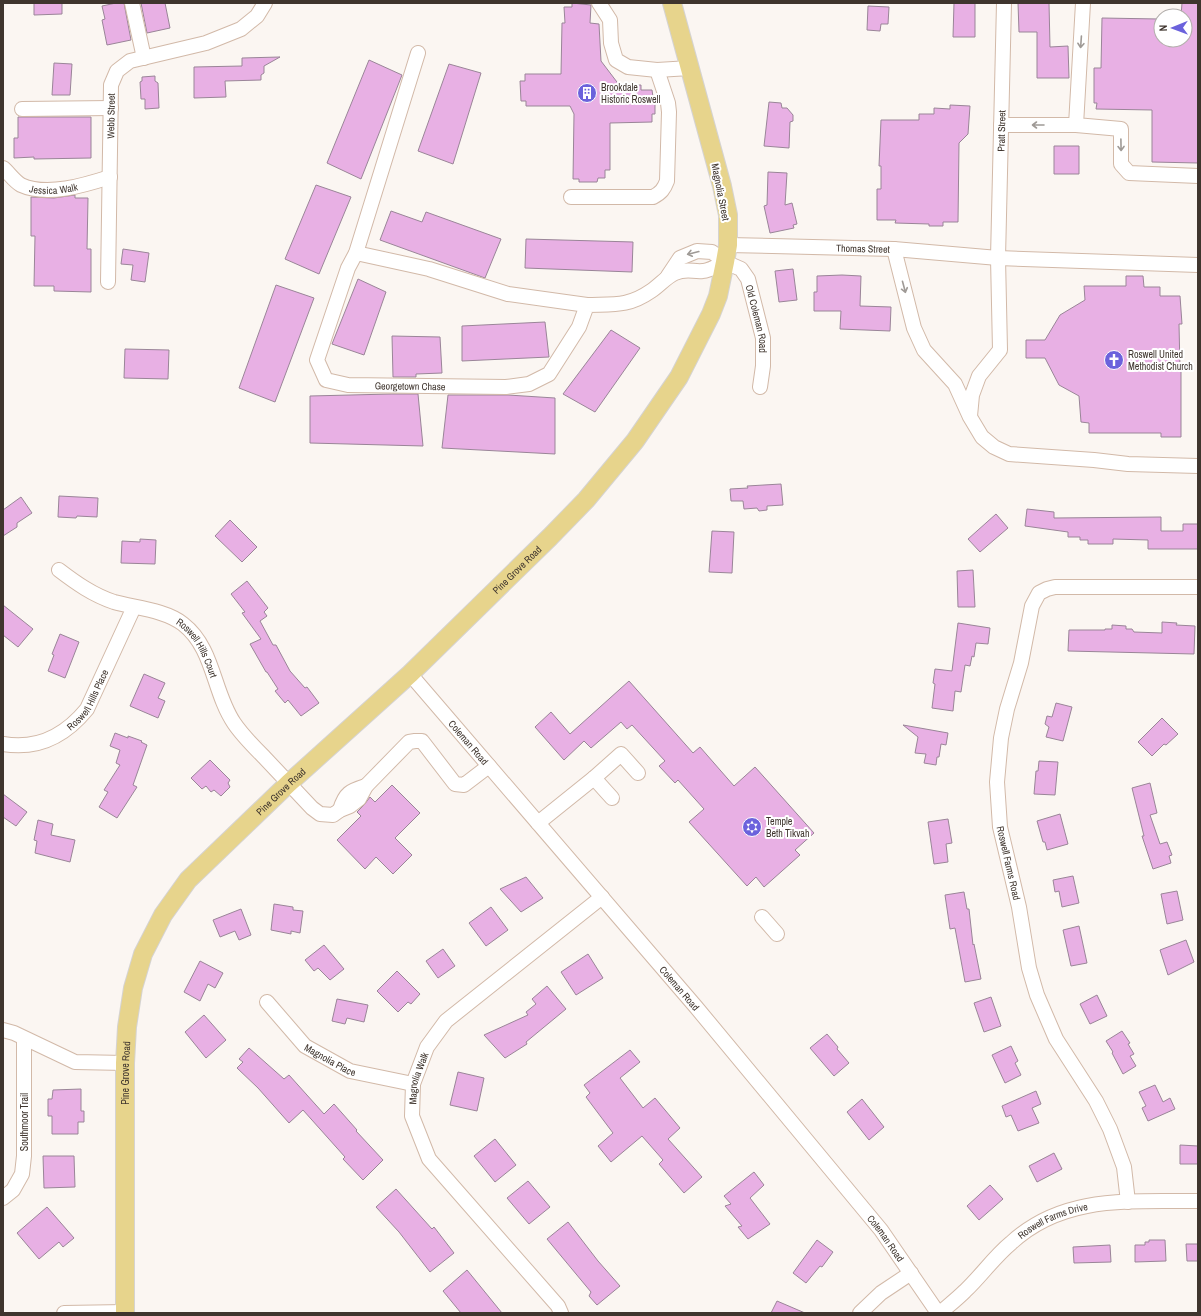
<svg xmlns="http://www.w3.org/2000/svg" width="1201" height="1316" font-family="'Archivo Narrow',sans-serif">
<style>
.building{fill:#e8b0e4;stroke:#9a8598}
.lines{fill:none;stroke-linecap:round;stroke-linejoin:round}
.minor-casing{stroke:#d2b9a8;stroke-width:16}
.major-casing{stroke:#d5d3d1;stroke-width:20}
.minor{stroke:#fff;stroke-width:14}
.major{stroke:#e7d48c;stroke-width:18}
.oneway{stroke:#9f9a96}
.labels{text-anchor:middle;stroke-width:4;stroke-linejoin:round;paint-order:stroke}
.poi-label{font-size:10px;fill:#3f352e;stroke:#fff;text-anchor:start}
.street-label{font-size:10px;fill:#3f352e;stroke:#fff}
</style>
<rect width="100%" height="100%" fill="#fbf6f2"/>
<!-- building -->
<path class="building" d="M34 3H62V14L34 15Z
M116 3H124L131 40 107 45 102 20 105 19 102 6Z
M141 3H165L170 28 147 33Z
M572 3 591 5 590 23 599 24 601 61 620 86 641 85V90H652L653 97H655V114H652V122L610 123V170H605V178H598L597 182H579V179H573L574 114 570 106H526V101H521L520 81H525V74H561L562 23H565L564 7H572Z
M954 3H975V37H953Z
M1018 3H1049L1050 47 1068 46 1069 78H1037V32H1019Z
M1182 3H1198V163L1152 162V110L1096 109 1097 103H1094V68H1101L1102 18 1159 19V33L1161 31V40H1185V16H1181Z
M868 6 889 7 888 24H881L880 31 867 30Z
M280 57 264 66V73L261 75V80L225 81 226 97 194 98V67L242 66V58Z
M369 60 402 75 361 179 327 163Z
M54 63 72 64 70 95H52Z
M449 64 481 73 453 164 418 151Z
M155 76V81L158 83 159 108 145 109V99H141L140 82 142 81V77Z
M769 102 781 103 782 108H787L793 115V121L790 122 789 148 764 146Z
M950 105 970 106 968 134 959 143 958 222H943V226H929V224L895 223 896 220H877V189H881V166H879L881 120H919V114H934V108L950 109Z
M18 117H91V158L34 159V157L14 158V138H18Z
M1054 146H1079V174H1054Z
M768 172 787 173 785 205 792 203 797 224 793 225 794 228 770 233 764 206 767 205Z
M316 185 351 197 319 274 285 259Z
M75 195V198H88L87 249H91V292L54 291V286H34L35 236H31V197L54 198Z
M391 211 422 222 426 212 501 239 485 278 380 240Z
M526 239 633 242 632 272 525 268Z
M123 249 149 253 145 282 131 280 133 265 121 264Z
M793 269 797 300 779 302 775 271Z
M842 275 861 276 860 306 891 307 890 331 840 329 841 311H814V292H817V276Z
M1126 276H1143L1144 287H1160V296H1180L1182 324H1179L1180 369H1181V437H1161V433H1089V423L1081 422 1079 396 1059 385 1045 358H1026V340H1045L1060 315 1085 300 1084 286H1126Z
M358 279 386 292 364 355 332 344Z
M276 285 314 298 275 402 239 388Z
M545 322 549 357 462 361V326Z
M611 330 640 348 595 412 563 394Z
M392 336 440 337 442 373 416 374V377H393Z
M125 349 169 350 168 379 124 378Z
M391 394H418L423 446 310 443V396Z
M448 395H508L555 398V454L442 448Z
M781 484 783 505 767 506V510L759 511 757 508 744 509 743 501H731L730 489 748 488 747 486Z
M59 496 98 498 97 517 77 516 76 518 58 517Z
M21 497 32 513 17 523V527L3 536V510Z
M1027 509 1054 512V518L1161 517V531H1183V524H1198V549H1148V540L1113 539V544H1088V540H1080V537H1068V532L1025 526Z
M996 514 1008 528 980 552 968 539Z
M230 520 257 547 242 562 215 536Z
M712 531 734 532 732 573 709 572Z
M140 539 156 540 155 564 121 563 122 541 140 542Z
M973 570 975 607H958L957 571Z
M247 581 268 608 264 612 267 616 260 621 273 645H276L290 671 305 688 307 687 319 703 301 716 288 700 285 703 275 691 278 689 267 672H266L250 644 261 639 242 613 245 612 231 594Z
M3 605 33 629 18 647 3 635Z
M1162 622 1177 623 1176 625 1195 626 1194 654 1068 651 1069 630H1105V629H1112V625L1126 626V629H1132L1134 632 1162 633Z
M958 623 990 628 988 644 976 643 974 657 972 656 970 666 965 665 961 692 955 691 953 711 932 708 935 684 933 683 935 669 952 671Z
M60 634 79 642 65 678 48 671 54 655 52 654Z
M144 674 165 683 158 698 165 701 158 718 130 706Z
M629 681 693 753 700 747 734 786 755 767 814 833 795 850 800 855 764 887 756 877 747 886 689 822 704 809 678 780 675 783 659 766 665 761 632 725 627 729 621 722 591 748 584 741 564 760 535 727 551 712 570 734Z
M1056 703 1072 707 1063 741 1046 737 1049 727 1045 724 1047 716 1052 717Z
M1162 718 1178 734 1166 745 1164 744 1152 756 1138 742Z
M903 725 948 733 946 745 941 744 939 757H937L936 765 924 763 926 754 915 753 918 737Z
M115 733 128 738V736L142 741 141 742 147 745 133 785 137 787 117 818 99 807 108 792 104 790 120 765 116 763 120 750 110 746Z
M210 760 230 780 228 783 230 787 221 796 214 790 211 792 206 786 202 789 191 778Z
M1039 761 1058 762 1055 795 1034 794 1036 771H1038Z
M1150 783 1157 813 1150 815 1160 844 1167 842 1172 855 1169 856 1171 863 1153 869 1142 836H1144L1132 788Z
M392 785 420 813 395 838 412 855 393 874 376 857 365 869 337 840 361 816 357 812 364 805 370 797 375 802Z
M3 794 27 812 16 826 3 817Z
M1060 814 1068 844 1047 850 1045 842H1043L1037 821Z
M948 819 952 843 946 844 948 862 934 864 928 822Z
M38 820 53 824 51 835 75 840 70 862 35 853 37 841 34 840Z
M1073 876 1079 903 1062 907 1059 891 1055 892 1053 880Z
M526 877 543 898 521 912 500 889Z
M1177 891 1183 920 1167 924 1161 894Z
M964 892 967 909H969L973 945 974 944 981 979 965 982 955 928 950 929 945 895Z
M274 904 293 907V910L303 911 300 933 291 931V934L271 930Z
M491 907 508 930 486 946 469 923Z
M241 909 251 935 239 940 235 931 220 937 213 920Z
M1079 926 1087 963 1071 966 1063 930Z
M1186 940 1194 962 1168 975 1160 950Z
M324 945 344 969 330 980 318 968 314 971 305 960Z
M443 949 455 966 438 978 426 961Z
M588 954 603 978 576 995 561 972Z
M200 961 223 973 215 988 208 984 200 1001 184 992Z
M397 971 420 994 411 1004 408 1002 398 1012 377 991Z
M547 986 566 1009 526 1042 527 1044 505 1058 484 1035 528 1015 526 1012 536 1004 532 999Z
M1097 995 1107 1016 1090 1024 1080 1004Z
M991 997 1001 1026 984 1032 974 1003Z
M337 999 368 1005 364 1022 347 1018 345 1024 332 1021Z
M204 1015 226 1040 206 1058 185 1032Z
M1122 1031 1130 1043 1128 1044 1134 1054 1130 1056 1136 1066 1123 1074 1112 1053 1113 1052 1106 1041Z
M827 1034 838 1047 837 1049 849 1063 834 1076 810 1048Z
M1011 1046 1018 1061 1015 1063 1021 1075 1005 1083 992 1055Z
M249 1048 284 1079 289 1075 324 1114 334 1104 357 1130 356 1131 383 1160 363 1180 343 1159 345 1157 303 1110 289 1123 258 1088 237 1068 243 1062 239 1059Z
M630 1050 640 1062 620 1078 643 1108 655 1098 680 1128 668 1139 702 1177 684 1193 659 1164 663 1160 642 1136 611 1162 598 1146 613 1133 586 1097 590 1093 584 1085Z
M458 1072 484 1078 477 1111 450 1105Z
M1155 1085 1163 1102 1170 1098 1175 1109 1148 1121 1142 1108 1146 1106 1139 1092Z
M81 1089V1111H84V1122H78V1134H52V1116H48V1099H52L53 1090Z
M1036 1091 1041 1104 1032 1108 1039 1123 1018 1131 1011 1115 1006 1117 1002 1106Z
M862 1099 884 1127 869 1140 847 1112Z
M495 1139 516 1165 495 1182 474 1156Z
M1180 1145 1198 1146V1164H1180Z
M1054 1153 1062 1169 1037 1182 1029 1166Z
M43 1156H74L75 1187 44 1188Z
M754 1172 764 1185 750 1198 770 1224 748 1239 738 1227 742 1226 725 1206 731 1204 724 1196Z
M528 1181 550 1207 529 1224 507 1198Z
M990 1185 1003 1199 979 1220 967 1206Z
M396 1189 432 1229 434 1227 454 1253 430 1272 399 1232 376 1207Z
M47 1207 74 1238 63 1247 59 1242 39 1259 17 1233Z
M568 1222 598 1261 620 1286 597 1305 589 1296 591 1292 547 1239Z
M817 1240 833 1252 822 1267 820 1266 806 1283 793 1273Z
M1149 1240H1165L1166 1261 1135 1262V1245H1145V1242H1149Z
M1186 1244H1198V1261H1187Z
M1110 1245 1111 1262 1074 1263 1073 1247Z
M467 1270 502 1313H461L443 1291Z
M777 1301 805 1313H771Z"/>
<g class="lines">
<!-- minor casing -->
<g class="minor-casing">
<g id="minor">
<path d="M132 3 144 58"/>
<path d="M599 3 610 20 611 43 616 60 628 67 657 70 690 68"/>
<path d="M1083 3 1076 125 1121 129V164L1129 173 1198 176"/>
<path id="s1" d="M418 53 356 253 348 268 317 360 326 380 348 385 506 387 529 384 549 374 579 327 587 305C613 304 628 307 651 291 660 285 666 277 675 273 686 268 693 272 703 271 709 271 719 265 725 262"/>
<path d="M22 109 111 108"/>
<path d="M1001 125H1076"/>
<path id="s2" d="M3 168C9 173 14 181 21 185 47 197 85 185 110 177"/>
<path d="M571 197H653C661 193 664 189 667 181L669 112 668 103 657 70"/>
<path id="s3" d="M728 245 894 249 998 258 1198 265"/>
<path d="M894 249 914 328 924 350 955 384 970 417 982 437 994 447 1009 454 1094 460 1128 464 1198 466"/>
<path d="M356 253 429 269 508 294 587 305"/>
<path id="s4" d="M668 276 680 258 697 251 712 252 725 262 741 269 748 279 763 338V366L760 387"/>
<path id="s5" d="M108 282 111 85 117 71 130 61 206 43 241 29 257 16 265 3"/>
<path id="s6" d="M970 416 972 395 979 376 1000 350 998 258 1004 3"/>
<path id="s7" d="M59 570C76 583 93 595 114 602 136 608 165 610 183 624 214 648 213 692 234 723 242 735 253 746 264 757 280 774 296 791 312 808L320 814 333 815 340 810 350 806 359 799 366 786 409 742 415 741H422L455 784 464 785 489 766"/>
<path id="s8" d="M410 674 696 1007 881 1230 938 1313"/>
<path id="s9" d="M3 744C38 750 65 736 87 709L134 607"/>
<path d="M594 778 612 798"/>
<path d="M340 810C345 793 350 791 366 786"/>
<path d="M538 823 594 778 621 754 638 773"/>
<path d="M762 917 777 934"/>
<path id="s10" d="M267 1002 305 1046 350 1071 413 1084"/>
<path d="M3 1030 14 1033 75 1062 125 1063"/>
<path d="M3 1198 13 1190 22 1174 24 1156V1039"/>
<path d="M1128 1202 1124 1167 1110 1129 1096 1101 1056 1039 1037 995 1029 968 1019 907 1000 827 997 782 1001 738 1007 709 1021 663 1032 606 1039 593 1047 589 1055 587H1198"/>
<path d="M64 1313 125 1312"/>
<path id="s11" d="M561 1313 558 1306 429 1159 412 1116 413 1084 427 1047 446 1021 602 897"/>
<path d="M860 1313 881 1293 911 1273"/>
<path id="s12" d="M940 1313C948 1306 957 1299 965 1291 981 1276 994 1257 1011 1243 1064 1194 1131 1202 1198 1201"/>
</g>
</g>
<!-- major casing -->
<g class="major-casing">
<g id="major">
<path id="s13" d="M125 1313V1063L127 1027 133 988 143 954 163 915 188 880 289 783 410 674 550 537 586 500 635 441 679 377 711 314 718 296 725 262 728 245V215L722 186 672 3"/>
</g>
</g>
<!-- minor -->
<use href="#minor" class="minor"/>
<!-- major -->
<use href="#major" class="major"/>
</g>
<!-- one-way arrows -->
<defs><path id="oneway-shaft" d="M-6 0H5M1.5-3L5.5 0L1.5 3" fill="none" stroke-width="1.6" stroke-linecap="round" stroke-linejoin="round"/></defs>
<g class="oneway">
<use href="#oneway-shaft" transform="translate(1081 42) rotate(94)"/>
<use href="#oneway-shaft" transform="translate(1038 125) rotate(180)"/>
<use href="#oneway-shaft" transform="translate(1121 145) rotate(89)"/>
<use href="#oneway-shaft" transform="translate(693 253) rotate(166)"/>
<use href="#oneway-shaft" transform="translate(904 287) rotate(75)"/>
</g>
<!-- icons -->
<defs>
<g id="building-disc" transform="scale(1)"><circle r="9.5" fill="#6b62dc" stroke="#fff"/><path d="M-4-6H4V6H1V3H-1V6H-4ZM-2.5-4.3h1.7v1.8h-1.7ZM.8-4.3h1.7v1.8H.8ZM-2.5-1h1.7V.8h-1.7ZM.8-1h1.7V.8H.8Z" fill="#fff"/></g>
<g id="church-disc" transform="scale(1)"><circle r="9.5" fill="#6b62dc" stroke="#fff"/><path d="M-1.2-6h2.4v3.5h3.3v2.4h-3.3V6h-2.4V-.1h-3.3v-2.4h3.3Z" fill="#fff"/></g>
<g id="synagogue-disc" transform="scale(1)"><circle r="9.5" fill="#6b62dc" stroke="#fff"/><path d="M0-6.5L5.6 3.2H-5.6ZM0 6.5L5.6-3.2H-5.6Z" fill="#fff"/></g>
</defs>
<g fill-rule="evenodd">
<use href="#building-disc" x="587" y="93"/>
<use href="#church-disc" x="1114" y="360"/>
<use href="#synagogue-disc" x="752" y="827"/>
</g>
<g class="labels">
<!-- poi labels -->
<g class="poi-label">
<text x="601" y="91">Brookdale<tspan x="601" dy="12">Historic Roswell</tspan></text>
<text x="1128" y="358">Roswell United<tspan x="1128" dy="12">Methodist Church</tspan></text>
<text x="766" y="825">Temple<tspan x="766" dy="12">Beth Tikvah</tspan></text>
</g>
<!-- street labels -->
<g class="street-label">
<text dy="4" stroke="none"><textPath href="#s5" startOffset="166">Webb Street</textPath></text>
<text dy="4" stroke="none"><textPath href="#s6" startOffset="294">Pratt Street</textPath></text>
<text dy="4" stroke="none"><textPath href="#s2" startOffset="58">Jessica Walk</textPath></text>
<text transform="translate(721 192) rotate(79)" y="4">Magnolia Street</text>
<text dy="4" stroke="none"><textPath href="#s3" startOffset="135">Thomas Street</textPath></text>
<text dy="4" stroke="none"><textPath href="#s4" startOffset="142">Old Coleman Road</textPath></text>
<text dy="4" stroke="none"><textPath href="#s1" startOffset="430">Georgetown Chase</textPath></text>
<text dy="4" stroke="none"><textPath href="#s13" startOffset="900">Pine Grove Road</textPath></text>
<text dy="4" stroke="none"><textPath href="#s7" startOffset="165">Roswell Hills Court</textPath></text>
<text dy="4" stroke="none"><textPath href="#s9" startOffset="104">Roswell Hills Place</textPath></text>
<text dy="4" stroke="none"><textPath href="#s8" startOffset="90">Coleman Road</textPath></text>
<text dy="4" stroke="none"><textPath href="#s13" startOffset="576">Pine Grove Road</textPath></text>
<text transform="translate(1009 863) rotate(77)" y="4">Roswell Farms Road</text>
<text dy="4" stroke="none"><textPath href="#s8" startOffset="414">Coleman Road</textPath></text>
<text dy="4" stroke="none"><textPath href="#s10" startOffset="87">Magnolia Place</textPath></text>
<text dy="4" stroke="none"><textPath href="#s13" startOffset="240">Pine Grove Road</textPath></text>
<text dy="4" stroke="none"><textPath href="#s11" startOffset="288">Magnolia Walk</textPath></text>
<text transform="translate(24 1122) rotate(-90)" y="4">Southmoor Trail</text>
<text dy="4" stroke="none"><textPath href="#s12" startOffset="148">Roswell Farms Drive</textPath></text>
<text dy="4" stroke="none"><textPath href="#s8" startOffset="738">Coleman Road</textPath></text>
</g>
</g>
<!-- border -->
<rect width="1201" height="1316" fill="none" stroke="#3f352e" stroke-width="8"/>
<!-- north arrow -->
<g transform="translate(1173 28) rotate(269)"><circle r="19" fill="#ffffff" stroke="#b2aeab"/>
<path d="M0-3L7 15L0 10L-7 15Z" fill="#6b62dc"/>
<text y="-6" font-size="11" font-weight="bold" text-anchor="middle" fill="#3f352e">N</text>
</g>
</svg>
